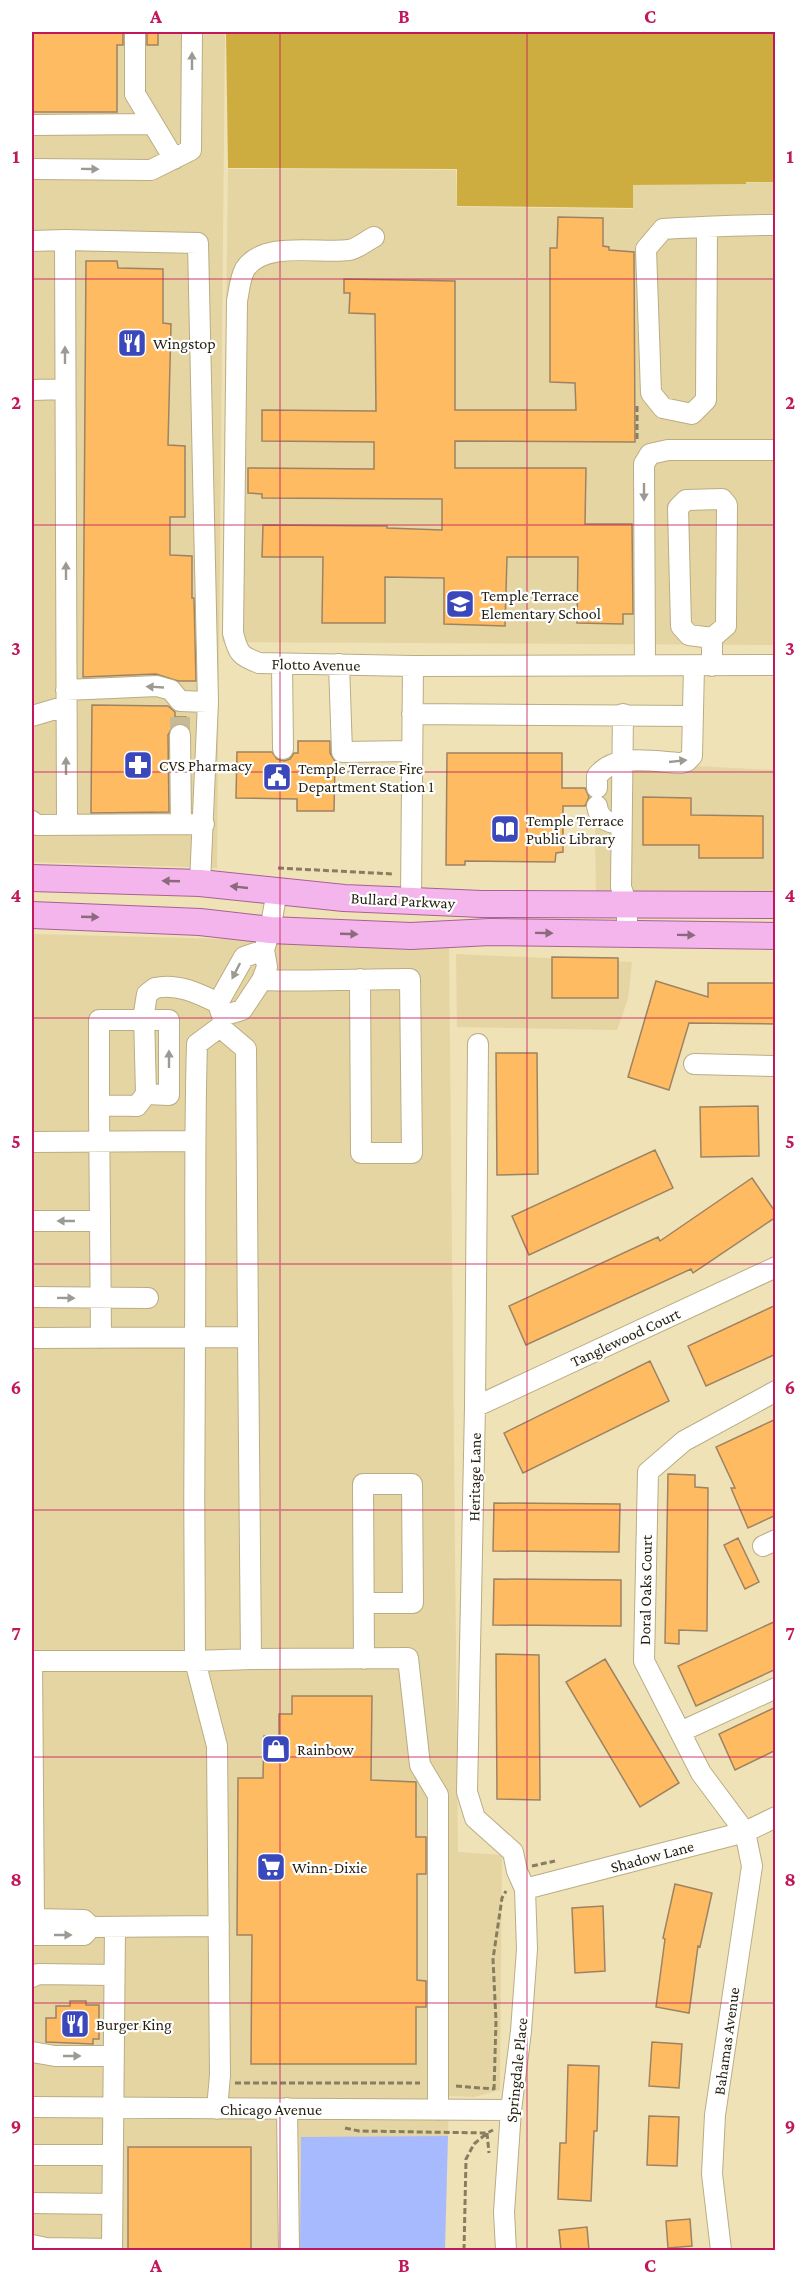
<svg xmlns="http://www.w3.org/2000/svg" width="807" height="2282" font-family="'Crimson Pro',serif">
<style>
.built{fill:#e5d5a3}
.green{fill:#cdad40}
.water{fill:#a7bafe}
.building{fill:#ffbb61;stroke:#9e8362;stroke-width:1.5}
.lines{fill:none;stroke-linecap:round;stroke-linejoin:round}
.minor-tunnel{stroke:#c6bb95;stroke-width:20;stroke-dasharray:20 10;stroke-linecap:butt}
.minor-casing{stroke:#baad84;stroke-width:22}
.major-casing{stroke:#a76196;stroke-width:28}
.path{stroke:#877e61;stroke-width:3;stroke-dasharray:6 3;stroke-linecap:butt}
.minor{stroke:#fff;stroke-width:20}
.major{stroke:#f4b5ec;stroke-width:26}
.oneway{fill:#9c9a93}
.oneway2{fill:#8c6a7e}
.grid{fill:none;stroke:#c2185b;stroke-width:1.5;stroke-opacity:0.55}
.labels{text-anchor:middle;stroke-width:4.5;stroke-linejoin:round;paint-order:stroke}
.poi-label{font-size:16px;fill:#241f0f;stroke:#fff;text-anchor:start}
.street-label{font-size:16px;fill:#241f0f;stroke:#fff}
.neatline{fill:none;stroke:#c2185b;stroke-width:2}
.grid-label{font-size:20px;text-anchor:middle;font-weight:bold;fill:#c2185b}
</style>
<rect width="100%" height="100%" fill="#efe2b7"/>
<!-- built -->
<path class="built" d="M32 32H225L217 868 32 862Z
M228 169 456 170 457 207 633 209V185L775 182V645L222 642Z
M594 761 775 770V895H596Z
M32 934 228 939 449 948 458 1852 502 1855 500 2090 474 2097 449 2096 448 2136 301 2138 300 2250H32Z
M456 954 632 962 628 999 617 1030 457 1027Z"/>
<!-- green -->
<path class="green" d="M226 32H775V182H746V184L633 185V208L457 206V169L228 168Z"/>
<!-- water -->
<path class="water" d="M448 2136 445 2250H300L301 2137Z"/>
<!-- building -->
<path class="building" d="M32 32H123V45H117V112H32Z
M147 32H158V45H147Z
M558 217 603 218V246L609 247V250L634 252 635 442 455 441V468H586L585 524H632L633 614H623V624L577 623 578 557H507L505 626 444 624V578L385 577V623H322L323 557H262L263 525 387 526V528L442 530V499L262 498V494L248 493V468L374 469V442L262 441V410L376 411 375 314 349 313 350 293H344V279L455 281V410H576L575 383 550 382V248H557Z
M86 261H117L118 268 163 269V323L171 324 168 445 185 446V517H170V555L192 556V598H194L196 681H178L156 674 83 677Z
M92 705 168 706 175 712V717H186V725L174 724 168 735 169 812 91 813Z
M298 741H330V753L335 761 334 811H297V799L236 798 237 752H272L277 759 284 761 290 759 294 753H298Z
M447 753H562V788H585L589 797 585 806H563V852L556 853 555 862 465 861V865H446Z
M643 797 691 798V815L763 816V858H699V845H643Z
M552 957 618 958V998H552Z
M656 981 708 997V983H776V1024L689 1023 669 1090 628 1077Z
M496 1053H537L538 1174 497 1175Z
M758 1106 759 1156 701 1157 700 1107Z
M655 1150 673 1188 529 1255 512 1216Z
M752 1178 776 1213V1217L693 1273 691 1269 526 1345 509 1306 658 1237 660 1241Z
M776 1305V1354L706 1386 688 1346Z
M650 1361 669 1401 523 1473 504 1433Z
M776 1419V1515L748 1528 731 1488H735L716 1447Z
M668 1474 695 1475V1487L708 1488 707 1631 679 1630V1644L665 1643Z
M494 1503 620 1504 619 1552 493 1551Z
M738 1538 759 1582 745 1589 724 1545Z
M494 1579 621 1580V1626L493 1625Z
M776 1621V1669L696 1706 678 1666Z
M496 1654 539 1655 540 1800 497 1799Z
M605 1659 679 1783 640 1807 566 1682Z
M292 1696H372L371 1780 416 1782V1837H426V1874H417V1980L426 1981V2007H416V2064H251L252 1935H237L238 1778H263L264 1736H279V1714H292Z
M776 1707V1750L735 1770 719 1734Z
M675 1884 712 1893 700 1947 698 1946 689 2013 656 2007 665 1939 663 1938Z
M603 1906 605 1971 575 1973 572 1908Z
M70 2001H86V2005H99V2039H93V2044L46 2042V2018H56V2006H70Z
M652 2042 682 2044 679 2088 649 2086Z
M568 2065 599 2066 597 2131H594L591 2201 558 2199 560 2143H566Z
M649 2116 679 2117 677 2166 647 2165Z
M128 2147H251V2250H128Z
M690 2219 692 2246 668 2248 666 2221Z
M587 2227 589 2250H561L559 2230Z"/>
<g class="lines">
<!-- minor-tunnel -->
<path class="minor-tunnel" d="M180 717V735"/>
<!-- minor casing -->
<g class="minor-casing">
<path id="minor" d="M135 32V94L174 159
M32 125 153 124
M32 169 151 170 191 150 192 32
M707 227 706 400 692 414 663 408 651 393 646 249 663 229C700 227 738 225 776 225
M374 237C366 241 357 249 349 250 320 254 264 240 245 269 240 278 239 291 237 301L233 633C238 653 240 656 259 663L413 666 776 665
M65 240 67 825
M32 241 65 240 198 243 208 702 200 883
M32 390 65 389
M712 638 689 635 681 626 678 508 686 500 722 499 727 505 726 626 712 638V666
M282 664 283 749
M339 664 342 752 412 751
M645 666 644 464 650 454 668 450H776
M66 690 157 686 171 690 180 701 208 702
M412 714 693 716
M623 714 621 887 627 905V934
M32 716 66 706
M180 735 181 823
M597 788V776C616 752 654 762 681 763L687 761 692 756 694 666
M597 806C599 820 608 822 621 825
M32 821 36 825 204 824
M411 901 413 666
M262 980C311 982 361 979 410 979L412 1153H361L360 979
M222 1016 242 1010 262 980 267 967 264 950 270 930 277 891
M222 1016 218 1003 244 957 264 950
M478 1044 475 1407 467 1792 475 1818 513 1852 517 1871 525 1889 527 1949 521 2031 511 2110 504 2212 506 2250
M694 1064 776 1066
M99 1105V1020H169V1095L146 1094
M32 1142 194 1141
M32 1221H100
M32 1297 148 1298
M32 1338 248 1337 246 1049 220 1027 197 1044C194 1142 196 1239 195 1337 194 1445 194 1553 195 1661L251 1659 248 1337
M101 1338 99 1105 137 1106 146 1094 144 1013 147 994 155 988C177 983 198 993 218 1003
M475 1407 776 1267
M763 1546 776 1540
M364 1603H413L412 1484H363L364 1659
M251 1659 408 1658 420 1765 438 1795V2110
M32 1661H195L217 1746 220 2075 217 2109
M32 1661 34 1919
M680 1732 776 1688
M525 1889 745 1832 776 1817
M32 1919 84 1920 91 1927 219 1926
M32 1935H84L91 1927
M32 1977 38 1974 114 1975
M32 2052 55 2056H113
M32 2107 511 2110
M287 2108 289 2250
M32 2155H113
M32 2203 112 2204
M32 2245 46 2248 112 2249
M112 2250 115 1927
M721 2250 712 2174 715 2115 752 1866 745 1832 701 1773 644 1661 648 1472 684 1441 776 1391"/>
</g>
<!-- major casing -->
<g class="major-casing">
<path id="major" d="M32 878 200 883 344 898 482 904 776 905
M32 915 200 922 270 930 411 936 490 932 776 936"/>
</g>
<!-- path -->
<path class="path" d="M637 406V441
M278 868 394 874
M532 1866 555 1861
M235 2083H420
M456 2086 494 2089
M494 2090 496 2021 493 1959 502 1898 506 1891
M345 2128 359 2131 487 2133 493 2130
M487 2133 489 2153
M464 2250 466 2159 474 2144 486 2134"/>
<!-- minor -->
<use href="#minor" class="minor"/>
<!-- major -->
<use href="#major" class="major"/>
</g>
<!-- one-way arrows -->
<defs><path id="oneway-solid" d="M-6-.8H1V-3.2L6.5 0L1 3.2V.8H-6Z" transform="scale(1.5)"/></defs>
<g class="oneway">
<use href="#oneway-solid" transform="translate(192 61) rotate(-90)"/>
<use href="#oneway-solid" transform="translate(90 169) rotate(1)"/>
<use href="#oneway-solid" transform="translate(65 355) rotate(-90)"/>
<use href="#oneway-solid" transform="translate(644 492) rotate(90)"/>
<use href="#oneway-solid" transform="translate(66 571) rotate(-90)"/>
<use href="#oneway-solid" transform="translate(155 687) rotate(-177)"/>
<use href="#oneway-solid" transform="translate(678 761) rotate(-6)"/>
<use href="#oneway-solid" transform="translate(66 766) rotate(-90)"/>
<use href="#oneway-solid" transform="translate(236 971) rotate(117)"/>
<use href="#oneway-solid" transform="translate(169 1059) rotate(-90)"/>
<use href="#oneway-solid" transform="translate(66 1221) rotate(180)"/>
<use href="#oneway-solid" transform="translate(66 1298) rotate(1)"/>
<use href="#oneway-solid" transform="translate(63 1935)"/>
<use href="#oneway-solid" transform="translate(72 2056)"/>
</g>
<g class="oneway2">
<use href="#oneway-solid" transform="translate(171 881) rotate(-178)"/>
<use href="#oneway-solid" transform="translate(239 887) rotate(-174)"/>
<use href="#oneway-solid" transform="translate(90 917) rotate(2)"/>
<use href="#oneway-solid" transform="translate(544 933) rotate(1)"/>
<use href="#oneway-solid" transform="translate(349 934) rotate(2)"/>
<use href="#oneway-solid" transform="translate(686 935) rotate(1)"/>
</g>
<!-- grid -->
<path class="grid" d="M280 32V2250M527 32V2250M32 279H776M32 525H776M32 772H776M32 1018H776M32 1264H776M32 1510H776M32 1757H776M32 2003H776"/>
<!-- icons -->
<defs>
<g id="restaurant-square" transform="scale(1.5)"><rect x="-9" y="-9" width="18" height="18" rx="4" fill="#3b48bb" stroke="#fff"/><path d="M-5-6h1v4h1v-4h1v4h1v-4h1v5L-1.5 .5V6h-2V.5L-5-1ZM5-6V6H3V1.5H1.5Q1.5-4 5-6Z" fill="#fff"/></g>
<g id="school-square" transform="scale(1.5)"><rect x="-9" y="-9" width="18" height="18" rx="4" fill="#3b48bb" stroke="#fff"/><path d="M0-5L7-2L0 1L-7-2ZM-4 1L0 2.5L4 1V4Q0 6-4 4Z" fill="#fff"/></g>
<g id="pharmacy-square" transform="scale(1.5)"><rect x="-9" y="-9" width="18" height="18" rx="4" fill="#3b48bb" stroke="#fff"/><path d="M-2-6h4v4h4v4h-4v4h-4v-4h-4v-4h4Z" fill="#fff"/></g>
<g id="civic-square" transform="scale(1.5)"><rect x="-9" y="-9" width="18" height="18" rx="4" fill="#3b48bb" stroke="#fff"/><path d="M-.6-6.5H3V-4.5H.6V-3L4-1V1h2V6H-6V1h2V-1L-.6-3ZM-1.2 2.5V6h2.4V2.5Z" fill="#fff"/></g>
<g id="library-square" transform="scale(1.5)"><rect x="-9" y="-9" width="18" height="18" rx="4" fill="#3b48bb" stroke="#fff"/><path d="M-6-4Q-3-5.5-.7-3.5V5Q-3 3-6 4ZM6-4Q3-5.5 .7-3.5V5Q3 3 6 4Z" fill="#fff"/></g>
<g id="shop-square" transform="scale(1.5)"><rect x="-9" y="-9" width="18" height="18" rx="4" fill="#3b48bb" stroke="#fff"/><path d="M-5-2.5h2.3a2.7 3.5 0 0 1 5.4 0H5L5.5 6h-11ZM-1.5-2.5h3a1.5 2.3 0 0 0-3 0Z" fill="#fff"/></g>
<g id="supermarket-square" transform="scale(1.5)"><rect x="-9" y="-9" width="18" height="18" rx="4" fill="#3b48bb" stroke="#fff"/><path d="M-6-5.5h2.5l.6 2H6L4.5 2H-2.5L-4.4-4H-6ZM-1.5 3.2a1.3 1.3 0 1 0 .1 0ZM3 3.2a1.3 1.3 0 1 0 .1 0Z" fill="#fff"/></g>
</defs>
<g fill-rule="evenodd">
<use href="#restaurant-square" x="132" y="343"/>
<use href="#school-square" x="460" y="604"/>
<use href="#pharmacy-square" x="138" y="765"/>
<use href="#civic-square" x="277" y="777"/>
<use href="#library-square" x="505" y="829"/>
<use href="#shop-square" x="276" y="1749"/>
<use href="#supermarket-square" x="271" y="1867"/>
<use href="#restaurant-square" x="75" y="2024"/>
</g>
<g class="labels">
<!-- poi labels -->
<g class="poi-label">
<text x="153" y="349">Wingstop</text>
<text x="481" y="601">Temple Terrace<tspan x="481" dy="18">Elementary School</tspan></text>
<text x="159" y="771">CVS Pharmacy</text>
<text x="298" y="774">Temple Terrace Fire<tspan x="298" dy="18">Department Station 1</tspan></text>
<text x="526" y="826">Temple Terrace<tspan x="526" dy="18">Public Library</tspan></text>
<text x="297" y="1755">Rainbow</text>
<text x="292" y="1873">Winn-Dixie</text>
<text x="96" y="2030">Burger King</text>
</g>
<!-- street labels -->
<g class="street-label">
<text transform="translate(316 664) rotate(1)" y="6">Flotto Avenue</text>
<text transform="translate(403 900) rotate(3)" y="6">Bullard Parkway</text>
<text transform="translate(625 1337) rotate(-25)" y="6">Tanglewood Court</text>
<text transform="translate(474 1477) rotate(-89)" y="6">Heritage Lane</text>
<text transform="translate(645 1590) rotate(-89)" y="6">Doral Oaks Court</text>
<text transform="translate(652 1856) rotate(-15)" y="6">Shadow Lane</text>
<text transform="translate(726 2041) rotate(-82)" y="6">Bahamas Avenue</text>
<text transform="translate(516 2070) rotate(-84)" y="6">Springdale Place</text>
<text x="271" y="2115">Chicago Avenue</text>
</g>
</g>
<!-- border -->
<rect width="807" height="2282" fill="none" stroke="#ffffff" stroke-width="66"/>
<rect x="33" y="33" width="741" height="2216" class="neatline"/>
<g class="grid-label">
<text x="156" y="23">A</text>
<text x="404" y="23">B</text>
<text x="650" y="23">C</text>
<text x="16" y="163">1</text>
<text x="790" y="163">1</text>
<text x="16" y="409">2</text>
<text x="790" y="409">2</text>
<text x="16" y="655">3</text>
<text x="790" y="655">3</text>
<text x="16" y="902">4</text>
<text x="790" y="902">4</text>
<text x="16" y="1148">5</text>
<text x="790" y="1148">5</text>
<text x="16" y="1394">6</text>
<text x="790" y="1394">6</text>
<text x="16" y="1640">7</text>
<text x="790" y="1640">7</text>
<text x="16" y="1886">8</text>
<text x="790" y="1886">8</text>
<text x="16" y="2133">9</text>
<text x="790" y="2133">9</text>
<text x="156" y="2272">A</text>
<text x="404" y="2272">B</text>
<text x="650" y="2272">C</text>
</g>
</svg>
